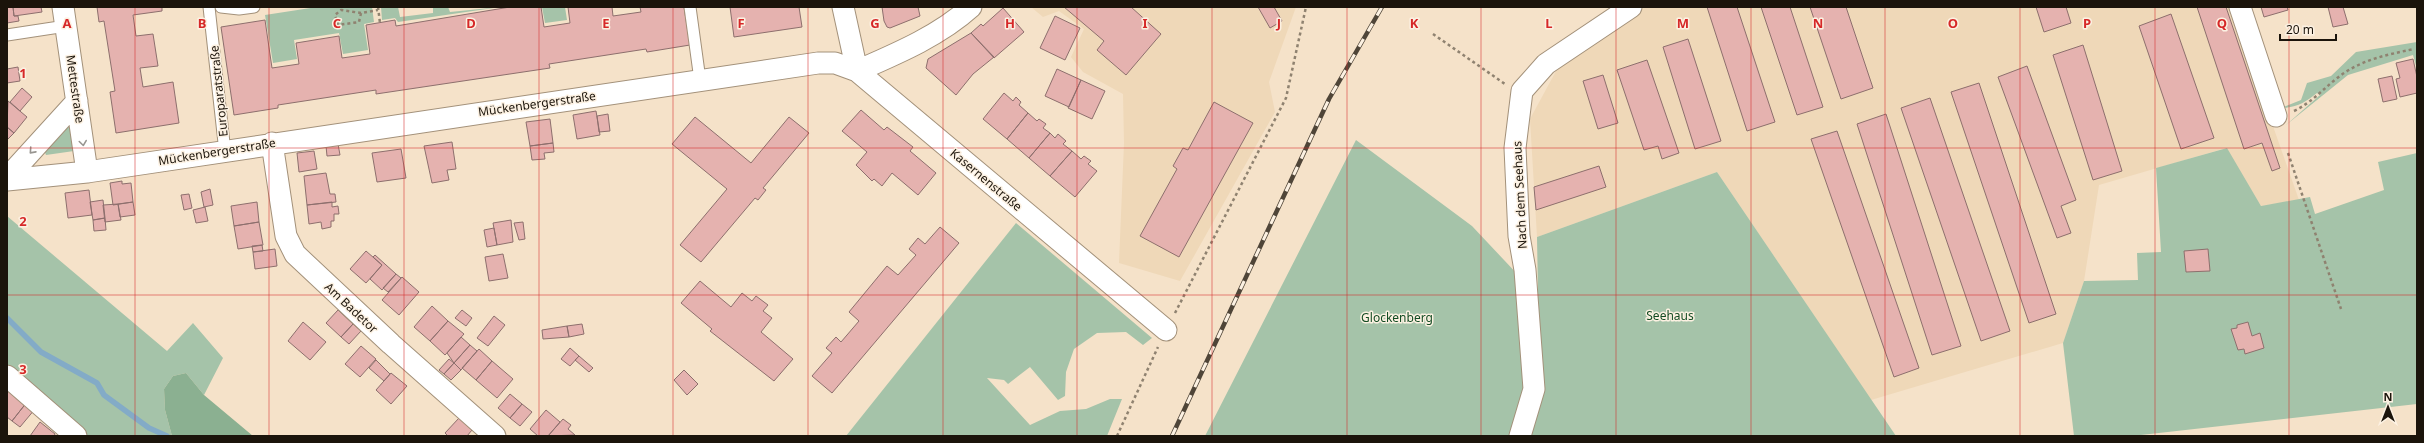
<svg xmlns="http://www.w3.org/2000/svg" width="2424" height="443" font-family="'Noto Sans',sans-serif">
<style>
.built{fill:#efd8b8}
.green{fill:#a5c3a9}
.forest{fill:#8bb091}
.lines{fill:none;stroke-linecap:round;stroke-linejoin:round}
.stream{stroke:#83abc7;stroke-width:5.5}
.building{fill:#e5b2af;stroke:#8d6f6d}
.lane-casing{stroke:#a3917a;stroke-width:13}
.street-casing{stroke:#a3917a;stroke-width:23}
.path{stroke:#8f8270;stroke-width:2.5;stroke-dasharray:3 3;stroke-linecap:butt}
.lane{stroke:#fff;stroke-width:11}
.street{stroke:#fff;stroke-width:21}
.rail-casing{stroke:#4f4538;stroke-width:4.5}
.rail{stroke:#fcf1e2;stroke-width:3;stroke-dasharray:9;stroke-linecap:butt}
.oneway{stroke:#989591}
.grid{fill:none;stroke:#d62828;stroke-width:1;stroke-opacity:0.55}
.labels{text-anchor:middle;stroke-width:3;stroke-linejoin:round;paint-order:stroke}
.street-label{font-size:12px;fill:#1b140b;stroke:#fcf1e2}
.park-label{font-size:12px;fill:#124b22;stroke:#fcf1e2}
.grid-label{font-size:13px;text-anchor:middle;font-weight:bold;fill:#d62828;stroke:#fcf1e2;stroke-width:3;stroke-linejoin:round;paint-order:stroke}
</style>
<rect width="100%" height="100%" fill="#f5e2c9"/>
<!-- built -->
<path class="built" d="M1031 7H1296L1269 82 1275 112 1180 281 1119 263 1124 143 1123 94 1083 72 1071 57 1084 29 1059 11 1043 17Z
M1645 7H2231L2299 200 2261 206 2226 148 2099 185 2084 281 2063 343 1871 400 1717 172 1537 237 1530 119 1556 71Z"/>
<!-- green -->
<path class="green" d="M317 7H372L374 22 364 24 368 50 343 54 339 33 294 40 297 59 273 63 265 15Z
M381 7H398L400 17 433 13V7H448L450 12 500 7 398 22 395 18 382 20Z
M542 7H565L567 20 545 23Z
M2417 42V69L2413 55 2348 75 2286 125 2320 95 2317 93C2306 102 2296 108 2281 108L2301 100 2307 83 2331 76 2356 52Z
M70 124 74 151 46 155 44 150 63 126Z
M1356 140 1472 226 1520 277 1527 388 1512 436H1205Z
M2227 148 2261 206 2310 197 2315 214 2384 190 2378 162 2417 153V404L2132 436H2074L2063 343 2084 281 2138 280 2137 253 2161 252 2156 168Z
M1717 172 1896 436H1528L1540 407 1537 237Z
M7 216 167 351 193 323 223 358 204 395 186 373 173 376 164 389 165 410 172 436H87L7 366Z
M1016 223 1152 338 1143 345 1126 332 1097 333 1074 349 1066 372 1065 396 1058 400 1030 367 1008 384 1004 380 987 378 1030 425 1060 411 1086 409 1110 399H1122L1107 436H846Z"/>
<!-- forest -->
<path class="forest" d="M186 373 204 395 253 436H172L165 410 164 389 173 376Z"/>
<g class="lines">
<!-- stream -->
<path class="stream" d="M7 318 41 352 97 383 104 395 149 428 167 436"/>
</g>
<!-- building -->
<path class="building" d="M7 7H13L14 16H18L19 21 7 23Z
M13 7H41L42 12 14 16Z
M97 7H162V11L133 15 136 36 153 34 158 66 140 68 143 87 173 82 179 123 116 133 110 92 115 91 104 21 99 22Z
M510 7H541L544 27 570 23 568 7H612L613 16 641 12 640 7H684L690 45 647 52 646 49 549 64 550 68 376 94V90L278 105V108L234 115 221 27 265 20 272 68 299 64 296 43 339 36 342 58 370 54 366 25 395 20 396 26Z
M730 7H799L802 27 734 37Z
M882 7H918L920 16 890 28 887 27 884 21Z
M1064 7H1131L1161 34 1126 75 1097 50 1104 41Z
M1258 7H1274L1282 21 1270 28Z
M1707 7H1737L1775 122 1747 131Z
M1761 7H1790L1823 107 1797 115Z
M1810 7H1846L1873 88 1841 99Z
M2036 7H2066L2071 23 2044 32Z
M2197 7H2226L2280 168 2272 171 2262 143 2244 149Z
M2261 7H2287L2288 10 2264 17Z
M2328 7H2343L2348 24 2333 27Z
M1003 8 1024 32 994 58 971 33 981 24 983 26Z
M2171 14 2214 138 2181 149 2139 26Z
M1055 16 1080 28 1065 60 1040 48Z
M971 33 994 57 973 74 956 95 926 68 928 59Z
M1688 39 1721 141 1695 149 1663 47Z
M2083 45 2122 171 2093 180 2053 55Z
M2413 59 2417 77V93L2400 97 2396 79 2400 78 2396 63Z
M1647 60 1679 153 1662 159 1658 146 1644 150 1617 70Z
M2027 66 2076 200 2061 206 2071 233 2057 238 1998 77Z
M18 67 20 81 7 83V69Z
M1057 69 1081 80 1069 107 1045 96Z
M1603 75 1618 123 1598 129 1583 81Z
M2392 76 2397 99 2383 102 2378 79Z
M1081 80 1105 91 1092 119 1068 108Z
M1979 83 2056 314 2029 323 1951 92Z
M22 88 32 97 20 111 10 102Z
M1004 93 1013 101 1016 97 1021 102 1019 105 1028 113 1007 139 983 119Z
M1930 98 2010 331 1981 341 1901 108Z
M8 101 27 117 14 133 7 127Z
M1214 102 1253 123 1179 257 1140 236 1177 169 1173 166 1183 148 1188 150Z
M861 110 884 130 887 127 913 147 910 151 936 173 918 195 892 173 882 186 874 179 872 181 856 165 867 152 842 131Z
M596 111 600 135 577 139 573 115Z
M1028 113 1037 121 1039 119 1046 124 1043 128 1050 133 1029 158 1007 139Z
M608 114 610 131 599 132 597 116Z
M1886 114 1961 346 1932 355 1857 124Z
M695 117 751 163 789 117 809 133 763 188 766 190 758 200 755 198 701 262 680 245 727 189 672 144Z
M550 119 553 143 530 146 526 122Z
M7 127 14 133 7 140Z
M1837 131 1919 368 1894 377 1811 139Z
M1050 133 1055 138 1058 134 1066 141 1063 144 1072 151 1050 176 1029 158Z
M452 142 456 169 447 170 449 180 432 183 424 146Z
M553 143 554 152 544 153 545 159 532 160 530 146Z
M338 144 340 155 327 156 326 146Z
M401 149 406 178 377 182 372 153Z
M314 151 317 169 299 172 297 153Z
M1072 151 1081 159 1084 156 1091 161 1088 164 1097 171 1075 197 1050 176Z
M1599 166 1606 187 1536 210 1534 187Z
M326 173 330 194H335L336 202 307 205 304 176Z
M122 181V184L131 183 133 202 113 205 110 183Z
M210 189 213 205 204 207 201 192Z
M89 190 92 215 68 218 65 193Z
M189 194 192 208 184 210 181 195Z
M103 200 105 218 93 220 90 202Z
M133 202 135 215 120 217 118 204Z
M257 202 259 222 234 226 231 206Z
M332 202V207L338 206 339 214H334V221H331V227L322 229 321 222 309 224 307 205Z
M118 204 121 220 105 222 103 205Z
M205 207 208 221 196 223 193 210Z
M105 218 106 230 94 231 93 220Z
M511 220 513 242 497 245 493 223Z
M259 222 263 245 238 249 234 226Z
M523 222 525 239 519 240 514 223Z
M940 227 959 243 832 393 812 376 832 353 826 348 836 337 841 342 859 321 849 312 887 266 898 275 916 255 909 249 918 238 925 244Z
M494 228 497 245 487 247 484 230Z
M262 245 263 251 253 252 252 246Z
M275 249 277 266 255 269 253 252Z
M2208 249 2210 271 2186 272 2184 251Z
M366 251 382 265 366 283 350 269Z
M503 254 508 278 489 281 485 257Z
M375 255 396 274 382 290 370 279 382 265 373 257Z
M396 274 401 278 388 292 383 288Z
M402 277 419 292 399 315 382 300Z
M700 281 731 307 742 293 752 301 756 296 768 305 763 311 772 318 761 332 793 359 774 381 710 331 712 329 681 303Z
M432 306 448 321 430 341 414 327Z
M338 310 353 324 341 337 326 323Z
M462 310 472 318 466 326 455 318Z
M494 316 505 325 488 346 477 338Z
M448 321 464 334 445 355 430 341Z
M303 322 326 342 310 360 288 341Z
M2248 322 2252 336 2260 333 2264 348 2245 354 2244 349 2238 350 2231 329 2237 328V325Z
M353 324 361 331 349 344 341 337Z
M582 324 584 334 569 337 567 326Z
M567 326 569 337 543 339 542 330Z
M461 337 470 345 454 363 447 353Z
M470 345 477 351 461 370 454 363Z
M361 346 376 359 360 377 345 364Z
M570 348 579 356 570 366 561 359Z
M479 349 492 361 476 380 462 368Z
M579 356 593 368 589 372 575 360Z
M449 359 454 363 444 374 439 370Z
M376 360 390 374 384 381 369 368Z
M492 361 513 379 497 398 476 380Z
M454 363 461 370 451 380 444 374Z
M684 370 698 384 687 395 674 380Z
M391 373 407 386 391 404 376 390Z
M7 390 27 402 12 421 7 417Z
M510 394 522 404 510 418 498 408Z
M27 402 35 409 20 427 12 421Z
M522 404 532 412 520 426 510 418Z
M546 410 560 422 548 436H538L530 429Z
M459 418 472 430 467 436H448L445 433Z
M563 419 571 425 568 429 575 435 548 436Z
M40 422 55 434 54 436H30Z"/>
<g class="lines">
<!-- lane casing -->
<g class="lane-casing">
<path id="lane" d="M209 7 225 152
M221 7 239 9 254 7
M690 7 700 80
M7 35 66 26"/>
</g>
<!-- street casing -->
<g class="street-casing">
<path id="street" d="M63 7 87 172
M843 7 857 71 1166 330
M2240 7 2276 116
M272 143 286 236 295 254 391 344 495 436
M7 178 77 101
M7 180 87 172 818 63H835L857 71C896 54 939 36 971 7
M7 376 76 436
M1520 436 1534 389 1525 270 1519 236 1515 148 1522 91 1546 64 1631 7"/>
</g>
<!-- path -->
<path class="path" d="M378 7 380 23
M361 13 359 22 338 25 335 15 341 10 361 13 378 10
M1433 34 1505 84
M2294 111C2311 103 2322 90 2336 79 2359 60 2386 55 2414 49
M2288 153 2341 309
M1175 313 1286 98 1306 7
M1117 436 1158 347"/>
<!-- lane -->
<use href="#lane" class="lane"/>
<!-- street -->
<use href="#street" class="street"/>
<!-- rail casing -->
<g class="rail-casing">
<path id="rail" d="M1172 436 1329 99 1382 7"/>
</g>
<!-- rail -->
<use href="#rail" class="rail"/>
</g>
<!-- one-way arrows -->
<defs><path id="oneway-chevron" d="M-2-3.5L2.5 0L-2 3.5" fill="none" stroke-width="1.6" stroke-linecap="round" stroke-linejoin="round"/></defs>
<g class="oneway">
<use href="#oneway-chevron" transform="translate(83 143) rotate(82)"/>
<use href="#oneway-chevron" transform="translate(32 151) rotate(132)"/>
</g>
<!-- grid -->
<path class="grid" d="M135 7V436M269 7V436M404 7V436M539 7V436M673 7V436M808 7V436M943 7V436M1077 7V436M1212 7V436M1347 7V436M1481 7V436M1616 7V436M1751 7V436M1885 7V436M2020 7V436M2155 7V436M2289 7V436M7 148H2417M7 295H2417"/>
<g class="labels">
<!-- street labels -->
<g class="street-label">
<text transform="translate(75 89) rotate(82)" y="4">Mettestraße</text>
<text transform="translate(219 91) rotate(-96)" y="4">Europaratstraße</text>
<text transform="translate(537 104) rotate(-8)" y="4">Mückenbergerstraße</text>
<text transform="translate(217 152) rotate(-9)" y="4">Mückenbergerstraße</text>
<text transform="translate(986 180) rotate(40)" y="4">Kasernenstraße</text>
<text transform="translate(1520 195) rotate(-93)" y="4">Nach dem Seehaus</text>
<text transform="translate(351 308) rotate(43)" y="4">Am Badetor</text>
</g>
<!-- park labels -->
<g class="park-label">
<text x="1670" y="320">Seehaus</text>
<text x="1397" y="322">Glockenberg</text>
</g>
</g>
<g class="grid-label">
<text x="67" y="28">A</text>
<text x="202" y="28">B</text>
<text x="337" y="28">C</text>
<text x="471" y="28">D</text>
<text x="606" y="28">E</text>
<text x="741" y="28">F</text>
<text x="875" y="28">G</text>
<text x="1010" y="28">H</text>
<text x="1145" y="28">I</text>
<text x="1279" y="28">J</text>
<text x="1414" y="28">K</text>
<text x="1549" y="28">L</text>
<text x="1683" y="28">M</text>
<text x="1818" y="28">N</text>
<text x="1953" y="28">O</text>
<text x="2087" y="28">P</text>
<text x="2222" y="28">Q</text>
<text x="23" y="78">1</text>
<text x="23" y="226">2</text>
<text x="23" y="374">3</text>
</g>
<!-- border -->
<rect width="2424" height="443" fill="none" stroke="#1b140b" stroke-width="16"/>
<!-- north arrow -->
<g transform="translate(2388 407)" stroke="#fcf1e2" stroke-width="3" paint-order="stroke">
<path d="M0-3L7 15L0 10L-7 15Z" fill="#1b140b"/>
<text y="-6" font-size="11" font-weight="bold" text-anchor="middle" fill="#1b140b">N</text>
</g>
<!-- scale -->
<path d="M2280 34v6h56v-6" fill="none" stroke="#1b140b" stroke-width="2"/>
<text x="2286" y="34" font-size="12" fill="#1b140b" stroke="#fcf1e2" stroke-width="3" paint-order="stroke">20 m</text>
</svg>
